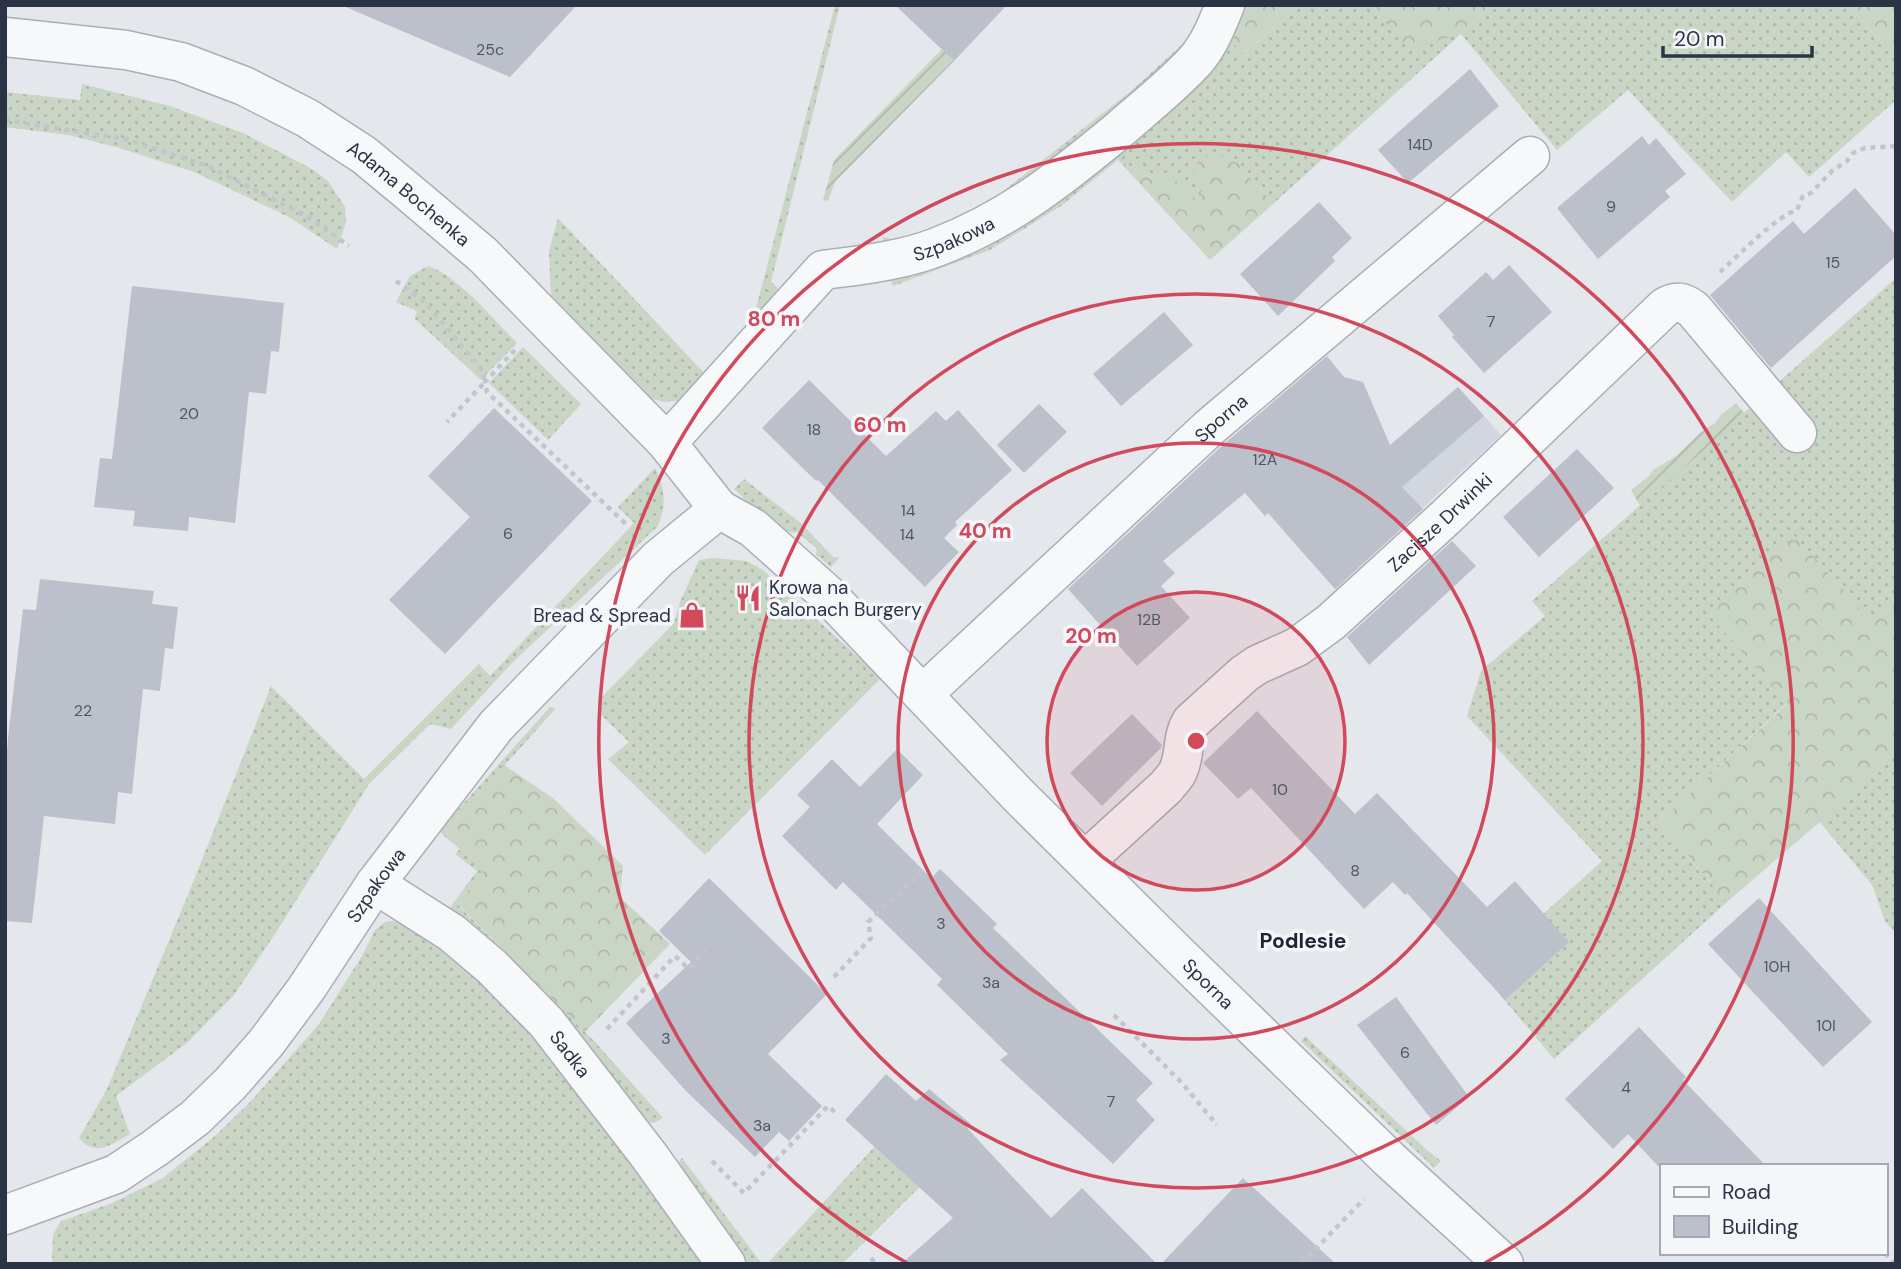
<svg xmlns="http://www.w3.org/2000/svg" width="1901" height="1269" font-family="'DM Sans',sans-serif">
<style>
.built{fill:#d2d6de}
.grass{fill:url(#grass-dots)}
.forest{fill:url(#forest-crowns)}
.garden{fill:url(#garden-furrows)}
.building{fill:#bbc0ca}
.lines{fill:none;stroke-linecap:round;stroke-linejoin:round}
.minor-casing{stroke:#a9aeb7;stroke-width:41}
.path{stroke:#c2c5cb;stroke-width:4.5;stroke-dasharray:5 5;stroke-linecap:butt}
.minor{stroke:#f7f8fa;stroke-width:38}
.ring{fill:none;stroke:#d1495b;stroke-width:3.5}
.labels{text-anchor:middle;stroke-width:7;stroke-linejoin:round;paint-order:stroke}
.number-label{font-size:16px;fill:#4f5766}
.street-label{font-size:19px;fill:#2b3445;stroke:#f4f6f9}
.poi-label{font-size:19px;fill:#2b3445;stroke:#f4f6f9;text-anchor:start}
.neighbourhood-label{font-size:21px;font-weight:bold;fill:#1d2536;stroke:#f4f6f9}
.centre{fill:#d1495b;stroke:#f4f6f9;stroke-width:3.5}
.ring-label{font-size:21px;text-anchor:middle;font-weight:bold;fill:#d1495b;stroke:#f4f6f9;stroke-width:7;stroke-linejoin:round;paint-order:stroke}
</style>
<defs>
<pattern id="grass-dots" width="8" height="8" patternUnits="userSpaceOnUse" patternTransform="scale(1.75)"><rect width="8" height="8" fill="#c9d6c5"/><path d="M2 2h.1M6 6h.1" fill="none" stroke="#adb8ab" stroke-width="1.8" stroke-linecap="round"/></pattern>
<pattern id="forest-crowns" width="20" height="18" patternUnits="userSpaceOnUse" patternTransform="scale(1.75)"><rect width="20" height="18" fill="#c9d6c5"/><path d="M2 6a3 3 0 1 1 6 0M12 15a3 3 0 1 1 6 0" fill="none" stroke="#adb8ab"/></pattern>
<pattern id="garden-furrows" width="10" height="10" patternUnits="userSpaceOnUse" patternTransform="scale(1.75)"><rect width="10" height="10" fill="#c9d6c5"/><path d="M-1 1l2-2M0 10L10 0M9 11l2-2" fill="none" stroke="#adb8ab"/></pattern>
</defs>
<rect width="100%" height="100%" fill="#e4e7ec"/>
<!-- built -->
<path class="built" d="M1458 387 1501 435 1336 589 1287 535Z"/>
<!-- grass -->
<path class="grass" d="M835 5H840L771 282 783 293 683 400 664 402 646 397 551 295 549 251 558 218 706 375 753 320Z
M1205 5H1216L1202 33 1170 72 1073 155 1010 205 980 222 939 236 884 245 883 237 891 239 932 231 984 206 1131 91 1199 29Z
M1235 5H1244L1230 39 1243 54 1300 5H1375L1374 10 1461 34 1492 5H1849L1896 59V100L1809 177 1786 152 1732 202 1628 90 1557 150 1461 34 1273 204 1233 157 1195 200 1168 173 1149 177 1118 160 1061 206 990 250 893 286 888 270 990 238Z
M82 84 170 106 243 133 312 169 328 181 345 207 346 222 337 249 289 217 194 172 116 147 68 135 5 127V92L80 100Z
M428 266C458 276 494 320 517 343L481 380 415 319 417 311 396 302 410 276Z
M1896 278V602L1873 623 1709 614 1787 703 1659 822 1727 902 1554 1059 1480 971 1602 861 1467 716 1481 671 1545 616 1532 601Z
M523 347 581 404 548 440 489 383Z
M655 468C665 484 667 510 657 527L514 661 451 729 430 724 369 784 277 931 234 995 188 1042 116 1096 130 1134C112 1144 95 1158 79 1138L107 1089 192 885 271 686 364 779 479 664 490 676 634 523 618 507Z
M744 479 803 525 833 557 839 558 831 567 816 555 817 549 797 532C778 537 749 502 734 489Z
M713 558 747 561 763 570 881 678 705 855 608 759 629 742 598 712 599 700 674 623 680 602 699 560Z
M550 707 556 708 446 831 450 841 439 831Z
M1896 756V934L1885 921 1872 885 1819 821Z
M460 849 486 869 458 905 595 1042 663 1118 654 1123 644 1122 446 913 477 871 455 854Z
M398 920 477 972 535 1032 707 1264H52L53 1235 61 1221 110 1204 163 1178 215 1136 253 1099 319 1024 362 956 375 930 385 922Z
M1305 1036 1428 1151 1441 1161 1434 1168 1301 1041Z
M898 1121 944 1163 842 1264H767Z
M682 1158 762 1264H741L676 1165Z"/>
<!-- forest -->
<path class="forest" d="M1244 5H1300L1243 54 1230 39Z
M1375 5H1492L1461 34 1409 49 1374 10Z
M1849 5H1896V59Z
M1201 157H1233L1273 204 1210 260 1118 160 1149 177 1168 173 1195 199 1205 188 1192 172Z
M1795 536 1873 623 1896 602V756L1727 902 1659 822 1787 704 1709 614Z
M504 765 553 798 623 866 620 897 670 944 585 1032 458 904 485 869 450 841 446 831Z"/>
<!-- garden -->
<path class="garden" d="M942 49 954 61 835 182 828 201 823 200 834 160Z
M1736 403 1745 414 1640 506 1631 490 1649 476 1653 470 1676 456 1700 433 1715 423 1721 415Z"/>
<!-- building -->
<path class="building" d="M341 5H577L510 77Z
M895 5H1007L954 61Z
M1470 69 1499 106 1408 183 1378 150Z
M1642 136 1649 145 1656 138 1686 174 1665 191 1670 197 1598 259 1557 208Z
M1855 188 1896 235V256L1771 368 1710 295 1793 221 1804 234Z
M1319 202 1352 238 1332 257 1335 261 1278 316 1240 274Z
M1509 265 1552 312 1484 373 1452 337 1454 335 1438 316 1486 272 1493 280Z
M132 286 284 303 279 352 271 351 266 394 249 392 235 523 189 517 188 531 133 526 135 511 94 507 100 458 112 459Z
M1164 312 1193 345 1121 406 1093 374Z
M1327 356 1344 377 1363 382 1390 445 1458 387 1484 416 1402 487 1423 509 1335 589 1268 513 1265 516 1245 493 1163 561 1175 573 1161 586 1190 618 1137 666 1068 589 1225 443Z
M809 380 886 456 936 411 946 421 958 410 1012 470 955 522 957 525 944 538 959 552 925 587 818 480 816 481 762 428Z
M1039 404 1067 432 1024 473 997 445Z
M494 408 592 501 445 654 389 600 470 517 428 476Z
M1577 449 1614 488 1539 557 1503 517Z
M1452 541 1476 566 1369 665 1347 637Z
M40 579 154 591 152 604 178 607 173 649 165 648 160 691 143 689 132 794 118 792 115 824 44 816 32 923 5 921V771L9 729 23 609 36 610Z
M1257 711 1355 814 1377 793 1487 907 1515 881 1569 942 1505 1000 1407 893 1405 895 1393 882 1364 909 1251 788 1238 799 1203 763Z
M1132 714 1162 745 1161 748 1102 806 1070 773Z
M897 749 923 775 877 824 931 878 940 869 997 924 993 928 1153 1083 1136 1100 1155 1120 1113 1164 1000 1060 1008 1054 937 985 942 979 843 882 836 890 782 836 810 807 797 795 832 759 860 787Z
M709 878 827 994 768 1054 822 1106 789 1141 779 1132 755 1157 685 1090 626 1023 691 962 659 931Z
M1759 898 1872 1022 1823 1067 1708 944Z
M1396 997 1469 1097 1436 1125 1357 1025Z
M1639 1027 1686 1077 1683 1080 1766 1166H1658L1628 1134 1613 1149 1565 1099Z
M886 1074 916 1101 929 1089 971 1124 967 1128 1051 1218 1082 1188 1157 1264H901L953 1218 845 1120Z
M1243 1178 1336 1264H1161Z"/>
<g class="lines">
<!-- minor casing -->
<g class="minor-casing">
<g id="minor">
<path id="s1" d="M5 37 126 50 181 62 244 86 307 118 364 155 411 194 483 255 667 443 719 509 753 528 827 594 1018 795 1178 954 1390 1160 1504 1264"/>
<path id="s2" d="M667 443 823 270C861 265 901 261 937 247 1010 219 1061 178 1120 129 1145 107 1172 86 1195 61 1209 45 1217 25 1225 5"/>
<path id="s3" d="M923 694 1210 427 1530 156"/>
<path id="s4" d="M1085 861 1166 787C1169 783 1174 778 1177 773 1186 757 1181 738 1191 722L1244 674 1257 665 1297 647 1331 622 1446 517 1665 307C1676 300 1683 302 1693 309L1797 433"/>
<path id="s5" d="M375 884 452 933 492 967 546 1022 650 1157 726 1264"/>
<path id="s6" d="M5 1215 116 1174 155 1148 195 1118 230 1084 266 1043 306 989 375 884 496 726 658 559 719 509"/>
</g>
</g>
<!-- path -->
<path class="path" d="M5 120 124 139 205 165 308 217 349 246
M1720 272C1739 255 1775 217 1797 210L1803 196 1811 193 1832 171 1847 161 1853 153 1865 148 1896 146
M396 281 425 302 483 371 485 382 447 422
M515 350 485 382 487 392 629 527
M834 977 871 938 868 922 920 874 921 867
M1114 1015 1182 1083 1217 1125
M607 1029 675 956 689 969 706 950
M712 1161 744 1193 828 1106 838 1115
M1885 1253 1895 1264
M871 1258 876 1264
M1301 1264 1364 1199"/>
<!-- minor -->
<use href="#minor" class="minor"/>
</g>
<!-- distance rings -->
<circle cx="1196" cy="741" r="149" fill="#d1495b" fill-opacity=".12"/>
<g class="ring">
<circle cx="1196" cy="741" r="149"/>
<circle cx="1196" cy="741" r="298"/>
<circle cx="1196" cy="741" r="447"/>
<path d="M907 1263A597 597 0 1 1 1485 1263"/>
</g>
<!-- icons -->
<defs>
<g id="restaurant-bare" transform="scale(2.1)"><path d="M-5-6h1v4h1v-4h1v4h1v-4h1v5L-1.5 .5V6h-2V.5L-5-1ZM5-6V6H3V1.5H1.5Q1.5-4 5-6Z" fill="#d1495b" stroke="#f4f6f9" stroke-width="2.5" paint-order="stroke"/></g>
<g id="shop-bare" transform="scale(2.1)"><path d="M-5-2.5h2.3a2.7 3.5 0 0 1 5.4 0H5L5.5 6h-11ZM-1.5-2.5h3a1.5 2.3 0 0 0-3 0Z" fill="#d1495b" stroke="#f4f6f9" stroke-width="2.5" paint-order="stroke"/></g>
</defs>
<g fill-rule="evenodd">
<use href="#restaurant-bare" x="748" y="598"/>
<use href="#shop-bare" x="692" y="615"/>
</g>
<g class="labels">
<!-- number labels -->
<g class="number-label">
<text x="490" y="55">25c</text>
<text x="1420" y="150">14D</text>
<text x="1611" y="212">9</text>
<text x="1833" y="268">15</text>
<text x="1491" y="327">7</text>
<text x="189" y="419">20</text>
<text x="814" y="435">18</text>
<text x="1265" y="465">12A</text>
<text x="908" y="516">14</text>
<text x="508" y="539">6</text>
<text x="907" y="540">14</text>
<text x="1149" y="625">12B</text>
<text x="83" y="716">22</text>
<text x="1280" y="795">10</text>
<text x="1355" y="876">8</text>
<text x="941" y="929">3</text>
<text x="1777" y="972">10H</text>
<text x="991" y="988">3a</text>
<text x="1826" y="1031">10I</text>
<text x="666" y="1044">3</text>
<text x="1405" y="1058">6</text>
<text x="1626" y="1093">4</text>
<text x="1111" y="1107">7</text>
<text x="762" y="1131">3a</text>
</g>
<!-- street labels -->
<g class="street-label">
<text dy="7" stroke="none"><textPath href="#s1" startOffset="443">Adama Bochenka</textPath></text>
<text dy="7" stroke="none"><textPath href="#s2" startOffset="368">Szpakowa</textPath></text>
<text dy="7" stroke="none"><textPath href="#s3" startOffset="406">Sporna</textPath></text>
<text dy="7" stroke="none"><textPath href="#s4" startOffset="502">Zacisze Drwinki</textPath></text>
<text dy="7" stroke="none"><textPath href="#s6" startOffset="511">Szpakowa</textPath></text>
<text dy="7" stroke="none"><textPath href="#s1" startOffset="1570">Sporna</textPath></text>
<text dy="7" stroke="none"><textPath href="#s5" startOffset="261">Sadka</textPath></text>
</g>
<!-- poi labels -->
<g class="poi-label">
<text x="769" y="594">Krowa na<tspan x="769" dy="22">Salonach Burgery</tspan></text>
<text x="671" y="622" text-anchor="end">Bread &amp; Spread</text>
</g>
<!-- neighbourhood labels -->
<g class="neighbourhood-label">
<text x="1303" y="948">Podlesie</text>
</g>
</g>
<circle cx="1196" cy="741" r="10" class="centre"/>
<g class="ring-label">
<text x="774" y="326">80 m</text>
<text x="880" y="432">60 m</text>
<text x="985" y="538">40 m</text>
<text x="1091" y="643">20 m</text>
</g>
<!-- border -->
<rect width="1901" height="1269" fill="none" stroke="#2b3445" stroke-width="14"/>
<!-- legend -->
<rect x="1660" y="1164" width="228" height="91" fill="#f4f6f9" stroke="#a4a8b1" stroke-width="2"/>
<rect x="1674" y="1187" width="35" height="10" fill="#f7f8fa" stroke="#a4a8b1" stroke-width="2"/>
<text x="1722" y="1199" font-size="21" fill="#2b3445">Road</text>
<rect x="1674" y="1216" width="35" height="21" fill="#bbc0ca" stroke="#a4a8b1" stroke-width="2"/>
<text x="1722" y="1234" font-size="21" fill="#2b3445">Building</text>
<!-- scale -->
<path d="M1663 46v10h149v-10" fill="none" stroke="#2b3445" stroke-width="3.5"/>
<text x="1674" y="46" font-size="21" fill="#2b3445" stroke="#f4f6f9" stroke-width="5" paint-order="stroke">20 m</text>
</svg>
